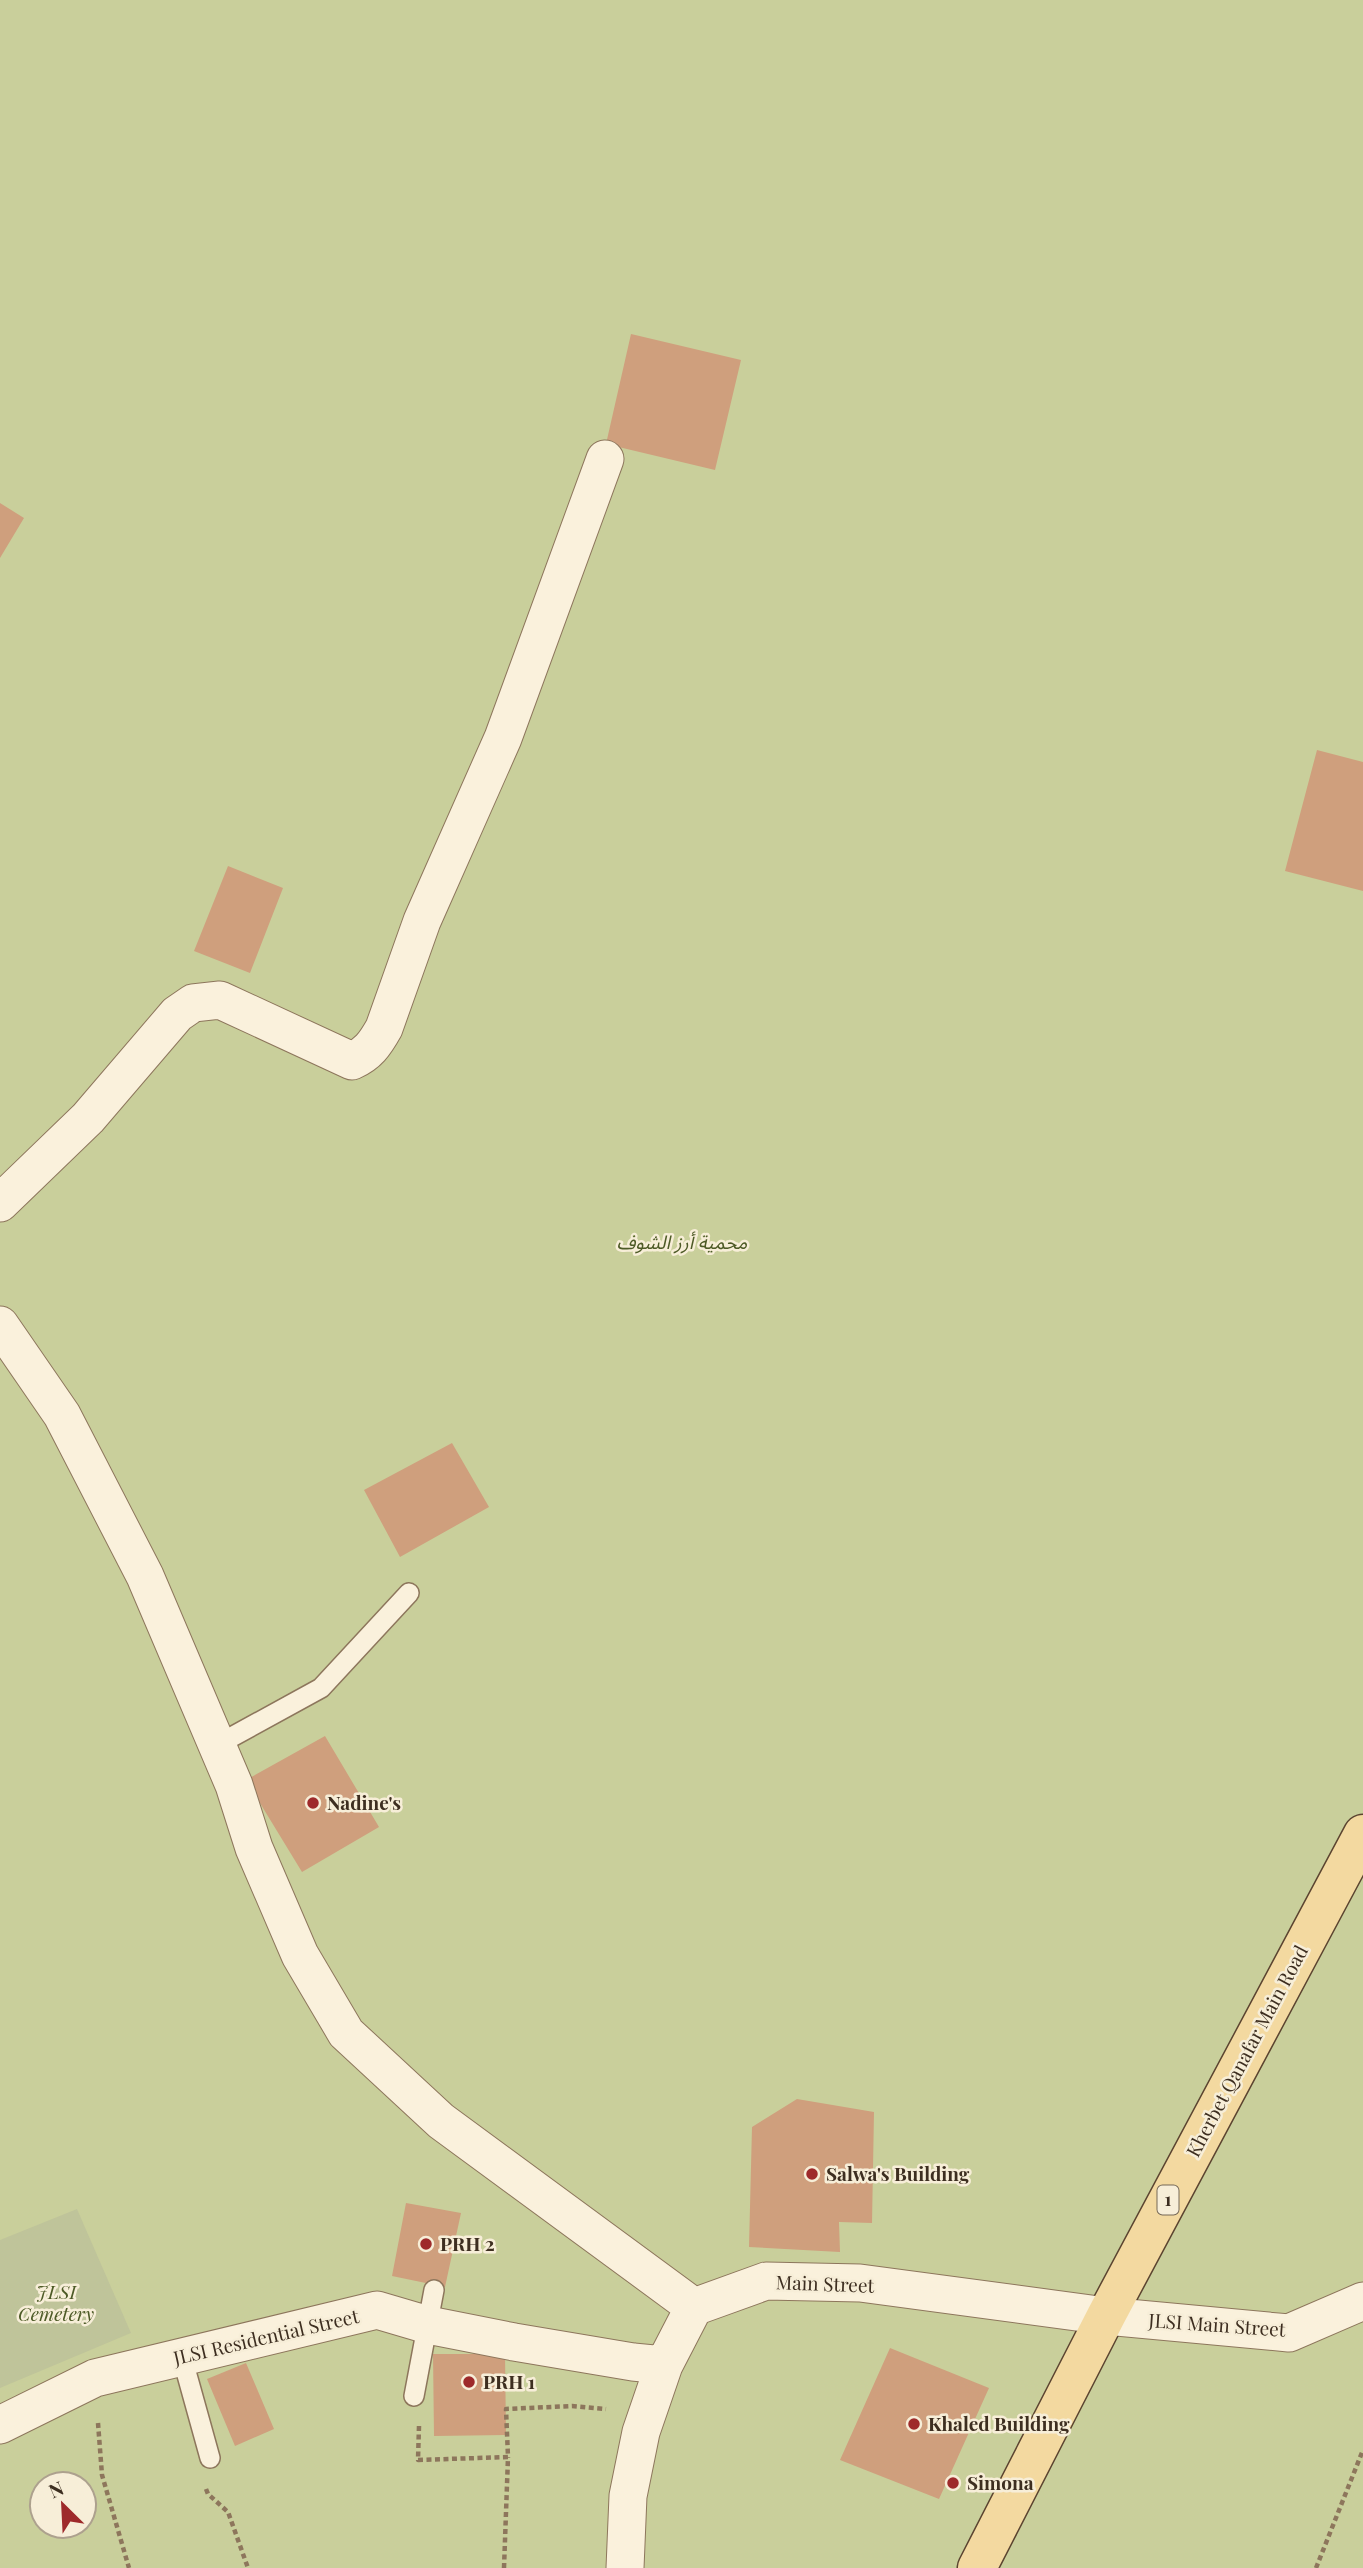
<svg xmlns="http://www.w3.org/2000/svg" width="1363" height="2568" font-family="'Playfair Display','Noto Sans Arabic',serif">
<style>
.green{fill:#c9cf9b;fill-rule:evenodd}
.cemetery{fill:#bfc49a}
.building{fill:#cf9f7d}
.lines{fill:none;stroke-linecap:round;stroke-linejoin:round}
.lane-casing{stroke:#8d765c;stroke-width:22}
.street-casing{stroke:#8d765c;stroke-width:39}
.primary-casing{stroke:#5b4430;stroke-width:41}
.path{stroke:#8d765c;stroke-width:4.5;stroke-dasharray:5 3.5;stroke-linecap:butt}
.lane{stroke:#faf1dc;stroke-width:19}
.street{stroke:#faf1dc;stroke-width:37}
.primary{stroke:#f3d9a0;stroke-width:38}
.poi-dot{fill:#9e2a2b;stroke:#f7eed8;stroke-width:2.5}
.labels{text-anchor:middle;stroke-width:5;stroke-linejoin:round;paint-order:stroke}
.shield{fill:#f7eed8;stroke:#756857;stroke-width:2}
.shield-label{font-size:18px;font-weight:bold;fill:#3d2e20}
.park-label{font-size:19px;font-style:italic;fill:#4d5a26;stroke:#f7eed8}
.poi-label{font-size:19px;font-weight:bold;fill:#3d2e20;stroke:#f7eed8;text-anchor:start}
.street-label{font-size:19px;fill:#3d2e20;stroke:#f7eed8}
</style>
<rect width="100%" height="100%" fill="#f0e4c8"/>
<!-- green -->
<path class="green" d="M0 0H1363V2568H0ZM42 2484H84V2526H42Z"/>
<!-- cemetery -->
<path class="cemetery" d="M77 2209 131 2333 0 2388V2240Z"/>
<!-- building -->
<path class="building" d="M631 334 741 360 715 470 606 444Z
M0 503 24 518 0 558Z
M1317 750 1363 762V891L1285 871Z
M228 866 283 888 250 973 194 951Z
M452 1443 489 1507 400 1557 364 1490Z
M325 1736 379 1827 302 1872 246 1780Z
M797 2099 874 2112 872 2223 839 2222 840 2252 749 2247 752 2127Z
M406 2203 461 2213 445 2287 392 2276Z
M890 2348 989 2388 939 2499 840 2460Z
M433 2354H505L506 2435 434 2436Z
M246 2363 274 2429 235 2446 207 2379Z"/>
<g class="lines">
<!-- lane casing -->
<g class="lane-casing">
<path id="lane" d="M217 1745 321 1688 409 1593
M182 2357 210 2458
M414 2396 434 2290"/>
</g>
<!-- street casing -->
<g class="street-casing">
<path id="street" d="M0 1203 88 1118 177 1014 193 1003 220 1000 352 1061C368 1054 375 1044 384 1028L422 921 503 738 605 459
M0 1325 62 1415 145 1576 234 1785 254 1848 300 1955 346 2033 441 2121 694 2307
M0 2425 95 2378 377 2310 428 2325 514 2342 633 2362 664 2365
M625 2568 628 2496 641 2432 664 2365 694 2307 766 2281 860 2283 1106 2316 1289 2333 1363 2301"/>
</g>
<!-- primary casing -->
<g class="primary-casing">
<path id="primary" d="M977 2568 1106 2316 1363 1834"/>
</g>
<!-- path -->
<path class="path" d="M98 2423 102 2475 129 2568
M419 2426 418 2460 508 2457 506 2409 572 2406 606 2409
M206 2489 208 2494 228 2512 248 2568
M504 2568 508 2457
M1316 2568 1363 2450"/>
<!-- lane -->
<use href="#lane" class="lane"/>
<!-- street -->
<use href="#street" class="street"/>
<!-- primary -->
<use href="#primary" class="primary"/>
</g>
<!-- markers -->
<g class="poi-dot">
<circle cx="313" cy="1803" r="7"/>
<circle cx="812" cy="2174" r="7"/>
<circle cx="426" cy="2244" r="7"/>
<circle cx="469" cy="2382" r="7"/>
<circle cx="914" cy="2424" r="7"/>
<circle cx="953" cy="2483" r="7"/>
</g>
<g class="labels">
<!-- shield labels -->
<rect class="shield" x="1157.5" y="2185.5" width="21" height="29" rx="5"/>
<g class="shield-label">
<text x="1168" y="2206">1</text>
</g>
<!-- park labels -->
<g class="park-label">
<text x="682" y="1249">محمية أرز الشوف</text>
<text x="56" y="2299">JLSI<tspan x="56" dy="22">Cemetery</tspan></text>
</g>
<!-- poi labels -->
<g class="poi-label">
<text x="327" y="1810">Nadine's</text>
<text x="826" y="2181">Salwa's Building</text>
<text x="440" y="2251">PRH 2</text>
<text x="483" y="2389">PRH 1</text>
<text x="928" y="2431">Khaled Building</text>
<text x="967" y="2490">Simona</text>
</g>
<!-- street labels -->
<g class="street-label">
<text transform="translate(1247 2051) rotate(-62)" y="7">Kherbet Qanafar Main Road</text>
<text transform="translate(825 2284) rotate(2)" y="7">Main Street</text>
<text transform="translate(1217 2325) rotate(4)" y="7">JLSI Main Street</text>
<text transform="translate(266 2337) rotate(-13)" y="7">JLSI Residential Street</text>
</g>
</g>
<!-- north arrow -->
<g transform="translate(63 2505) rotate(336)"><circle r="33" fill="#f7eed8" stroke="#ada18e" stroke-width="2"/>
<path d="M0-5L12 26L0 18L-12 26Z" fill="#9e2a2b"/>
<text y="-10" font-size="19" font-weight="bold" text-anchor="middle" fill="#3d2e20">N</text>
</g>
</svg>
